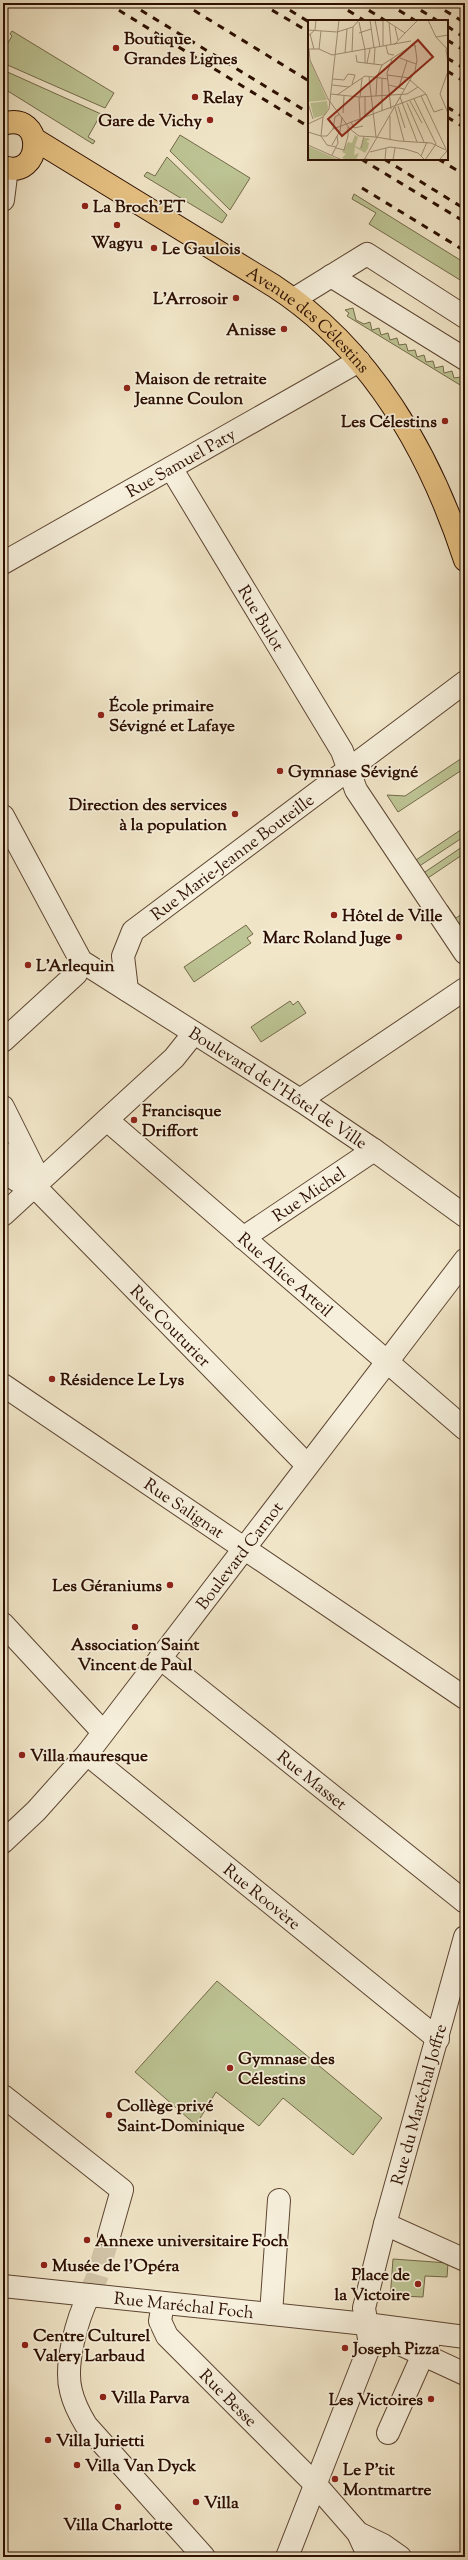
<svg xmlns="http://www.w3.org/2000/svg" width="468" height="2560" font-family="'Sorts Mill Goudy',serif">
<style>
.green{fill:#bdc494;stroke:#746a4a}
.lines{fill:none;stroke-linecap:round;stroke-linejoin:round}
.minor-tunnel{stroke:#d3c6aa;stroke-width:22;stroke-dasharray:22 11;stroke-linecap:butt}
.minor-casing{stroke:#5d4532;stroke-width:24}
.major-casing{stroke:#2c0f00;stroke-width:24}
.minor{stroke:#f6efdb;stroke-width:22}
.major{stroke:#e8c384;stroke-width:22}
.rail{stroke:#2c0f00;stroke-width:3;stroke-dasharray:7 7;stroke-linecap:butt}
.poi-dot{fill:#8f2418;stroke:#f6efdb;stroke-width:1.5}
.labels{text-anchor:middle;stroke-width:3.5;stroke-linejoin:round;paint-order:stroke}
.poi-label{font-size:17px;font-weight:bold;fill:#2c0f00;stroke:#f6efdb;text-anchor:start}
.street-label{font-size:17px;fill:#2c0f00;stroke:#f6efdb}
.inset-road{fill:none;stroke:#a29078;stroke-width:1}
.view{fill:#8f2418;fill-opacity:0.15;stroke:#8f2418;stroke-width:2}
.inset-edge{fill:none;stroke:#2c0f00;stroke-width:2}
</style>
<rect width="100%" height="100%" fill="#f1e6c8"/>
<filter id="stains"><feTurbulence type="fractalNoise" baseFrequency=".005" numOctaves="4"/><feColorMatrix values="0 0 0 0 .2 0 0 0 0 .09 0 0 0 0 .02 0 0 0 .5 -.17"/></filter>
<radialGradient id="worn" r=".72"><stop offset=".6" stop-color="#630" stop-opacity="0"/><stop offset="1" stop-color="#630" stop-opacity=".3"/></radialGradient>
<!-- green -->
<path class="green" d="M12 31 114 93 105 108 3 63V51L12 36 10 34Z
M3 70 101 114 88 137 95 141 93 144 3 88Z
M180 135 250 178 230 210 170 151Z
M167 157 227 215 222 223 144 176 147 172 155 176Z
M354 194 465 263V283L369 224 376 213 352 199Z
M353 308 356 320 364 324 370 322 372 330 379 328 381 335 388 333 390 340 397 338 399 345 406 344 408 351 415 350 417 357 424 355 426 362 433 361 435 368 443 366 444 373 452 371 454 378 461 377 465 388 347 316 349 313 345 310Z
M465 756V768L398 812 387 795 405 796Z
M465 827V836L418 867 416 860Z
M465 845V853L428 878 437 891 435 892 422 874Z
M447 905 456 918 465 912V919L459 923 465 932V937L445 907Z
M246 925 253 934 247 938 251 943 194 982 184 967Z
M290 1001 293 1005 298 1001 306 1013 261 1042 251 1027Z
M217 1981 382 2118 353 2155 283 2098 259 2126 216 2092 196 2125 135 2072Z
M393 2259 448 2263 447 2277 425 2276 423 2297 399 2296 398 2301 390 2300Z"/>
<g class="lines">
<!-- minor-tunnel -->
<path class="minor-tunnel" d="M89 2295 97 2277 109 2236"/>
<!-- minor casing -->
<g class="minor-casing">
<g id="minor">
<path d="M3 200 7 168"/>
<path d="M331 276 465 359"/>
<path d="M294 299 367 254 465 317"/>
<path id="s1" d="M171 468 342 751 356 790 465 953"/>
<path id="s2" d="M3 563 359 361"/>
<path id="s3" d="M3 816 81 961 300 1100 374 1150 465 1216"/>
<path id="s4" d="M127 990 123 956 133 931 465 682"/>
<path d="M3 1041 76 974 81 961"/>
<path d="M300 1100 465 989"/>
<path d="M3 1107 33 1167 34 1187"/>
<path id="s5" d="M107 1120 465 1429"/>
<path id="s6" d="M3 1153 16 1180 34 1187 43 1195 307 1465"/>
<path d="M3 1215 174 1058 194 1033"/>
<path id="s7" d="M243 1238 374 1150"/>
<path id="s8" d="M3 1385 465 1698"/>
<path d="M3 1624 103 1732"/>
<path id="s9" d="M160 1658 465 1902"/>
<path id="s10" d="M87 1754 438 2039"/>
<path id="s11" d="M3 1842 36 1811 87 1754 465 1260"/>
<path d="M3 2096 122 2190 109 2236"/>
<path d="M385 2224 465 2260"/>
<path id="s12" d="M3 2286 366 2324 465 2337"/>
<path d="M89 2295C77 2319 64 2365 71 2391 74 2404 80 2415 86 2425L204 2557"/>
<path id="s13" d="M163 2303 160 2321 167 2336 316 2485 358 2533 369 2557"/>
<path d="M271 2314 279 2200"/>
<path d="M373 2329 387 2338 465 2374"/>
<path d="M388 2433 429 2341"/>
<path d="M358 2533 383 2545 400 2557"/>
<path id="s14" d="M287 2557 370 2345 364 2308 385 2224 465 1937"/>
</g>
</g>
<!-- major casing -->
<g class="major-casing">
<g id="major">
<path d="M3 124C46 110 43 181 3 167"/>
<path id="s15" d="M34 139 274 286C371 349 430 453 465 560"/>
</g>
</g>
<!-- minor -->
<use href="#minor" class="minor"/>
<!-- major -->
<use href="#major" class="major"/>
<!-- rail -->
<path class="rail" d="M107 3 309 127
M129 3 309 113
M182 3 309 81
M260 3 309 32
M278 3 309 22
M336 3 365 21
M357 3 386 21
M387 3 416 21
M409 3 438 21
M433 3 465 23
M454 3 465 10
M447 26 465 38
M447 40 465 51
M447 58 465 69
M447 71 465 82
M447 107 465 118
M447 117 465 128
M361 159 465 222
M384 159 465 209
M438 159 465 175
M362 188 465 251"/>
</g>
<!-- markers -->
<g class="poi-dot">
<circle cx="116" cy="48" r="4"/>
<circle cx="195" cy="97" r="4"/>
<circle cx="210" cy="120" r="4"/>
<circle cx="85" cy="206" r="4"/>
<circle cx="117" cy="225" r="4"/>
<circle cx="154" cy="248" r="4"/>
<circle cx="236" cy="298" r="4"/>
<circle cx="284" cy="329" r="4"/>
<circle cx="127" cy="388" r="4"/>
<circle cx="445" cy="421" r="4"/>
<circle cx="101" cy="715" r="4"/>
<circle cx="280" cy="771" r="4"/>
<circle cx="235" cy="814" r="4"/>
<circle cx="334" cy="915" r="4"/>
<circle cx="399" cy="937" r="4"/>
<circle cx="28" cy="965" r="4"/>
<circle cx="134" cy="1120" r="4"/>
<circle cx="52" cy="1379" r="4"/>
<circle cx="170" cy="1585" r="4"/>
<circle cx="135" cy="1627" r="4"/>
<circle cx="22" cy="1755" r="4"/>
<circle cx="230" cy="2068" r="4"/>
<circle cx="109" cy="2115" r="4"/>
<circle cx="87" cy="2240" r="4"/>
<circle cx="44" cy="2265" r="4"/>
<circle cx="418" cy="2284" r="4"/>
<circle cx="25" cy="2345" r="4"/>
<circle cx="345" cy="2348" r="4"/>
<circle cx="103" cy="2397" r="4"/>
<circle cx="431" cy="2399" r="4"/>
<circle cx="48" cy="2440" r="4"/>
<circle cx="77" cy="2465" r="4"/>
<circle cx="335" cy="2479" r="4"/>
<circle cx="196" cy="2502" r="4"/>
<circle cx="118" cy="2507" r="4"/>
</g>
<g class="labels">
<!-- poi labels -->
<g class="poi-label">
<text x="124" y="44">Boutique<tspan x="124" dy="20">Grandes Lignes</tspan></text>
<text x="203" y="103">Relay</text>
<text x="202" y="126" text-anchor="end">Gare de Vichy</text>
<text x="93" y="212">La Broch'ET</text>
<text x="117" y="248" text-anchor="middle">Wagyu</text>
<text x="162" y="254">Le Gaulois</text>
<text x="228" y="304" text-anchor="end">L'Arrosoir</text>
<text x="276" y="335" text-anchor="end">Anisse</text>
<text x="135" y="384">Maison de retraite<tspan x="135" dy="20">Jeanne Coulon</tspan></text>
<text x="437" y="427" text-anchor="end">Les Célestins</text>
<text x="109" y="711">École primaire<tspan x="109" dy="20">Sévigné et Lafaye</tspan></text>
<text x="288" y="777">Gymnase Sévigné</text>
<text x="227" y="810" text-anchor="end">Direction des services<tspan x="227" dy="20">à la population</tspan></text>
<text x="342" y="921">Hôtel de Ville</text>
<text x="391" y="943" text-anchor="end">Marc Roland Juge</text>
<text x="36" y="971">L'Arlequin</text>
<text x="142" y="1116">Francisque<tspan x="142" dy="20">Driffort</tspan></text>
<text x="60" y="1385">Résidence Le Lys</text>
<text x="162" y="1591" text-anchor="end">Les Géraniums</text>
<text x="135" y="1650" text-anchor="middle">Association Saint<tspan x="135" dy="20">Vincent de Paul</tspan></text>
<text x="30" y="1761">Villa mauresque</text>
<text x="238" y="2064">Gymnase des<tspan x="238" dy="20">Célestins</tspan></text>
<text x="117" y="2111">Collège privé<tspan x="117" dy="20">Saint-Dominique</tspan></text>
<text x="95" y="2246">Annexe universitaire Foch</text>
<text x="52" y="2271">Musée de l'Opéra</text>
<text x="410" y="2280" text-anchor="end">Place de<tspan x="410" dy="20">la Victoire</tspan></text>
<text x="33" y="2341">Centre Culturel<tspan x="33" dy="20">Valery Larbaud</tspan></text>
<text x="353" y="2354">Joseph Pizza</text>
<text x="111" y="2403">Villa Parva</text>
<text x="423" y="2405" text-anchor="end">Les Victoires</text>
<text x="56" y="2446">Villa Jurietti</text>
<text x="85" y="2471">Villa Van Dyck</text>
<text x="343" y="2475">Le P'tit<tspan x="343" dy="20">Montmartre</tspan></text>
<text x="204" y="2508">Villa</text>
<text x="118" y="2530" text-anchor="middle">Villa Charlotte</text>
</g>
<!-- street labels -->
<g class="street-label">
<text dy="6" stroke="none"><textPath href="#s15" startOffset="329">Avenue des Célestins</textPath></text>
<text dy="6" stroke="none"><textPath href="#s2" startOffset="204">Rue Samuel Paty</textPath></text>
<text dy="6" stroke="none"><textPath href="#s1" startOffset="175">Rue Bulot</textPath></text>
<text dy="6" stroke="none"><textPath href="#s4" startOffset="185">Rue Marie-Jeanne Bouteille</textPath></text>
<text dy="6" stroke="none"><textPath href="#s3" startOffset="399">Boulevard de l'Hôtel de Ville</textPath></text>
<text dy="6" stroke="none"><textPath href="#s7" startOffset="79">Rue Michel</textPath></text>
<text dy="6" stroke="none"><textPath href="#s5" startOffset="236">Rue Alice Arteil</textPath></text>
<text dy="6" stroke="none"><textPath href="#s6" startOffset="244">Rue Couturier</textPath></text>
<text dy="6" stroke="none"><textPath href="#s8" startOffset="219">Rue Salignat</textPath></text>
<text dy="6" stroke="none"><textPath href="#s11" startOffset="372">Boulevard Carnot</textPath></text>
<text dy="6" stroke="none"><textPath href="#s9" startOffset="195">Rue Masset</textPath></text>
<text dy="6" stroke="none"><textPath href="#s10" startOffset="226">Rue Roovère</textPath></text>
<text dy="6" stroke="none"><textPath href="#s14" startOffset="476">Rue du Maréchal Joffre</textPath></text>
<text dy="6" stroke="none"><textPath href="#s12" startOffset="182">Rue Maréchal Foch</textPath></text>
<text dy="6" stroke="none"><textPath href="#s13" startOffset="122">Rue Besse</textPath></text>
</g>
</g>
<!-- overview -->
<g transform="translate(308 20)">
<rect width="140" height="140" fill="#f1e6c8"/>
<path d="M0 30 1 37 19 80 0 82ZM19 81 20 89 17 95 6 98 2 83ZM47 115 50 117 47 126 52 128 56 118H60L62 120 58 121 61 123 60 128 57 133 47 127 46 135 51 133 48 140H38L34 138 38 134 34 132 40 122 44 123ZM0 126 31 140H0Z" fill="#bdc494"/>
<path class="inset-road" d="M62 0 66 28M67 0 72 27M75 0V26M77 0 97 13M120 0 128 17 140 30M51 2 57 30M81 2 83 25M87 7 90 20M0 10 29 12 45 7 51 0M51 13 63 9M97 13 110 0M2 14 6 29M0 16 7 10 8 0M128 17 140 15M86 25 97 13M78 26 80 34 86 35M140 26 138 30 140 42M0 29H11L24 35 103 21M1 29 2 40 20 79 42 109 51 116 68 117 61 57M11 29 13 11M44 32 45 7M37 33 39 9M48 35 49 42 74 45M92 38 108 44M57 43V30M59 43 62 29M66 44 67 28M74 45 105 25M140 51 132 74 140 93M79 55 102 58M74 58V91M25 59 36 60 40 54 47 55 44 64M102 60 118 74 126 92 135 89M24 65 41 67M81 65 96 69M91 67 99 41M23 74 51 77 99 74 110 67M29 75 57 56 80 59M68 76 69 57 74 45M113 76 138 129M51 77 52 98M52 77 54 58M57 77V96M92 77 109 122M106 79 128 124 117 140M102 81 114 103M0 83 5 99M99 83 116 122M90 86 97 108M87 87 96 121M83 89 79 53 84 39M35 93 36 76M43 102 46 108 55 106M0 104 15 97 21 89 31 0M25 109 118 74M0 112 13 116M13 116H19L25 109 27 97 32 94M13 116 19 125 28 127M13 116 15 97M68 117 91 121 123 123 140 131M82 119V96M0 125 34 140M24 125 32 111 34 97M28 128 36 130 40 116V107M53 128 56 116M62 132 82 127 97 129 110 133 117 140M24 135 30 123 29 116M113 136 119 122M56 139 68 140M56 140 107 51 109 40 107 25 105 24 107 27M77 140 78 128M85 140 87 128M131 140 139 131"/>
<path class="view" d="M110 20 125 37 34 116 20 99Z"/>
<rect width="140" height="140" class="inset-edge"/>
</g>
<!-- margin -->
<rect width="468" height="2560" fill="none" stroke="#f1e6c8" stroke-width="16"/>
<rect x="4" y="4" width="460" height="2552" fill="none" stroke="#2c0f00" stroke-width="2"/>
<rect x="8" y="8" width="452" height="2544" fill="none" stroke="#2c0f00"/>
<rect width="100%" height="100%" filter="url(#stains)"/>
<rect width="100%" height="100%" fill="url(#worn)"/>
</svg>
